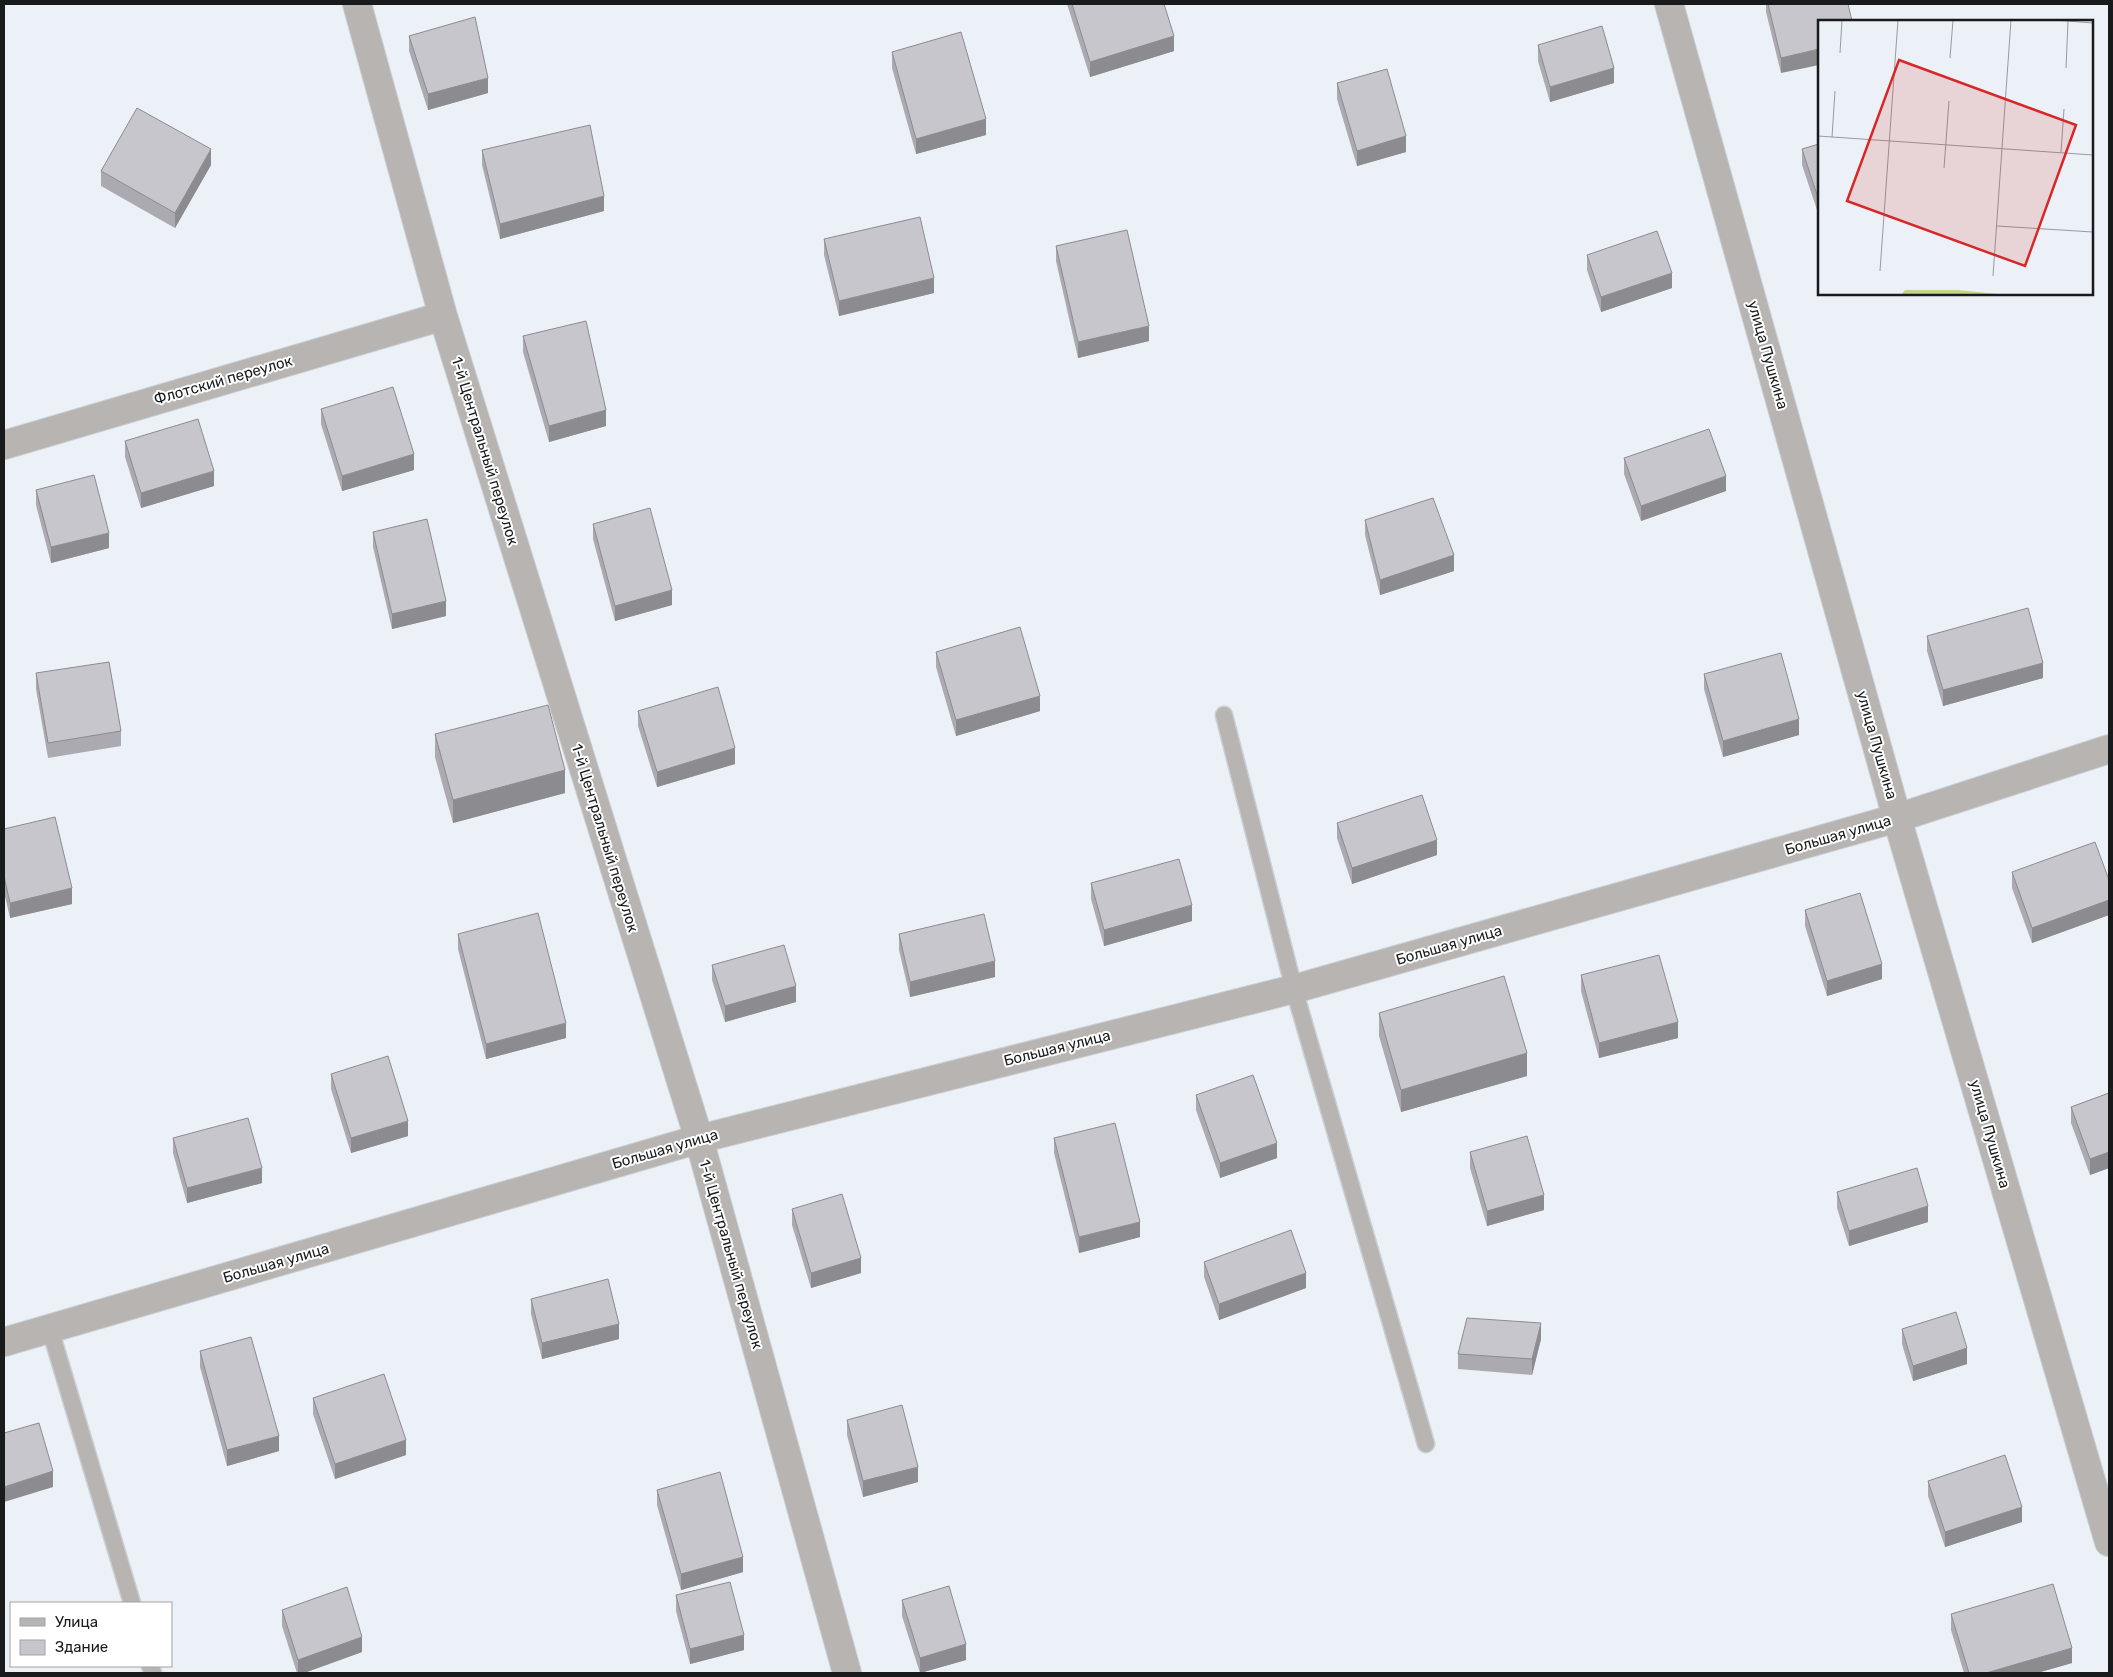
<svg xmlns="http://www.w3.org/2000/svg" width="2113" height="1677" font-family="Rubik,sans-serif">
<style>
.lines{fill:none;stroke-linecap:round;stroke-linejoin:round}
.lane-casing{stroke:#c9cfd3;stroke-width:19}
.street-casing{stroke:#c9cfd3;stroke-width:30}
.lane{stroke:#b7b4b2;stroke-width:16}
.street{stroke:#b7b4b2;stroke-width:28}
.wall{fill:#abaab0}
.shaded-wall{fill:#8b8b90}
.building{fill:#c7c6cd;stroke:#8b8b90}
.labels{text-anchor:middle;stroke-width:4;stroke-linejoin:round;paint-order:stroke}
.street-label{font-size:15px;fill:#181a1c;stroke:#fff}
.inset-road{fill:none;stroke:#979b9f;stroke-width:1}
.view{fill:#d62828;fill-opacity:0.15;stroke:#d62828;stroke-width:2.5}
.inset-edge{fill:none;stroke:#181a1c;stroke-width:2.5}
</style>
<rect width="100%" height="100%" fill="#ebf1f6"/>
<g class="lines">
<!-- lane casing -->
<g class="lane-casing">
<path id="lane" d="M1224 715 1294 989 1426 1444
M50 1329 132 1603
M150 1666 153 1673"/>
</g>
<!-- street casing -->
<g class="street-casing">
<path id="street" d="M357 4 443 316 699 1139 847 1673
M1669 4 1897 818 2109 1542
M4 445 443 316
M4 1342 699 1139 1294 989 1897 818 2109 749"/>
</g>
<!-- lane -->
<use href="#lane" class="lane"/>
<!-- street -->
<use href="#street" class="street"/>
</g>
<!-- wall -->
<path class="wall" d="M1067 4H1164L1174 51 1090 77Z
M1766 4H1848L1781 73 1766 12Z
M409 36 488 93 428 110 409 51Z
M1538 45 1614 83 1550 102 1538 61Z
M892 52 986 135 916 154 892 68Z
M1337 83 1406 152 1357 166 1337 99Z
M1819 144V216L1802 165V149Z
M482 150 604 211 500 239 482 165Z
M211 165 175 228 101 186V171Z
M824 239 934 293 839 316 824 255Z
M1056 246 1149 341 1078 358 1056 261Z
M1587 255 1672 288 1601 312 1587 270Z
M523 336 606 426 549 442 523 352Z
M321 409 414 470 342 491 321 424Z
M125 441 214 486 141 508 125 457Z
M1624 458 1726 491 1641 521 1624 474Z
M36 490 109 548 51 563 36 505Z
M1365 520 1454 571 1380 595 1365 535Z
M593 524 672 605 615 621 593 539Z
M373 532 446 616 392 629 373 547Z
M1927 636 2043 678 1943 706 1927 651Z
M936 652 1040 711 956 736 936 667Z
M36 673 121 731V746L48 758 36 689Z
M1704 674 1799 735 1723 757 1704 689Z
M638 711 735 764 657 787 638 726Z
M435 734 565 793 453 823 435 757Z
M1337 823 1437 855 1352 884 1337 838Z
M4 829 72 904 10 918 4 892Z
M2012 872 2109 880V915L2032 943 2012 888Z
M1091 883 1192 921 1104 946 1091 899Z
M1805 910 1882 979 1827 996 1805 926Z
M458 934 566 1038 486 1059 458 949Z
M899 934 995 977 910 997 899 950Z
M712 965 796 1002 725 1022 712 980Z
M1581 975 1678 1038 1599 1058 1581 991Z
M1379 1013 1527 1076 1401 1112 1379 1036Z
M331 1074 408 1136 351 1153 331 1089Z
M2109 1093V1168L2090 1175 2071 1123V1107Z
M1196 1095 1277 1158 1220 1178 1196 1110Z
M173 1138 262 1183 187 1203 173 1153Z
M1054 1138 1140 1237 1079 1253 1054 1153Z
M1470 1152 1544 1210 1487 1226 1470 1168Z
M1837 1192 1928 1222 1849 1246 1837 1208Z
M792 1209 861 1273 811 1288 792 1225Z
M1204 1262 1306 1288 1219 1320 1204 1277Z
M531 1299 619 1339 542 1359 531 1314Z
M1902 1329 1967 1364 1913 1381 1902 1344Z
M1541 1339 1532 1375 1458 1369V1354Z
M200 1351 279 1451 227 1466 200 1367Z
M313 1398 406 1455 335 1479 313 1414Z
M847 1420 918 1482 863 1497 847 1435Z
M1928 1481 2022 1522 1945 1547 1928 1496Z
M657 1490 743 1572 681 1590 657 1505Z
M676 1595 744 1650 690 1664 676 1611Z
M902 1600 966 1660 920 1673 902 1616Z
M282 1610 362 1652 304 1673H297L282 1626Z
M1951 1614 2072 1663 2037 1673H1964L1951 1630Z"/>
<!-- shaded-wall -->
<path class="shaded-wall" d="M1174 36V51L1090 77V62Z
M1819 49V65L1781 73V58Z
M1614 68V83L1550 102V87Z
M488 78V93L428 110V94Z
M986 119V135L916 154V139Z
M1406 136V152L1357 166V151Z
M211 149V165L175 228V213Z
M604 196V211L500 239V224Z
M1672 273V288L1601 312V297Z
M934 278V293L839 316V301Z
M1149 326V341L1078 358V342Z
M606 410V426L549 442V426Z
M414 454V470L342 491V476Z
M214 471V486L141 508V493Z
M1726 476V491L1641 521V506Z
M109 533V548L51 563V547Z
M1454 555V571L1380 595V580Z
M672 590V605L615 621V606Z
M446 601V616L392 629V614Z
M2043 663V678L1943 706V690Z
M1040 696V711L956 736V720Z
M1799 719V735L1723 757V741Z
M735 748V764L657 787V772Z
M565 770V793L453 823V800Z
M1437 840V855L1352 884V868Z
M72 888V904L10 918V903Z
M2109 900V915L2032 943V928Z
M1192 905V921L1104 946V930Z
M995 961V977L910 997V982Z
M1882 964V979L1827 996V981Z
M796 986V1002L725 1022V1006Z
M1678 1022V1038L1599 1058V1043Z
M566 1023V1038L486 1059V1044Z
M1527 1053V1076L1401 1112V1090Z
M408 1121V1136L351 1153V1138Z
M1277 1143V1158L1220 1178V1163Z
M2109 1152V1168L2090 1175V1159Z
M262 1168V1183L187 1203V1188Z
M1544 1195V1210L1487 1226V1211Z
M1928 1206V1222L1849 1246V1231Z
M1140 1222V1237L1079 1253V1237Z
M861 1258V1273L811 1288V1273Z
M1306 1273V1288L1219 1320V1304Z
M1541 1323V1339L1532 1375V1359Z
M619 1324V1339L542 1359V1343Z
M1967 1348V1364L1913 1381V1366Z
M279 1436V1451L227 1466V1450Z
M406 1440V1455L335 1479V1464Z
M918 1467V1482L863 1497V1481Z
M53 1471V1487L4 1502V1487Z
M2022 1507V1522L1945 1547V1532Z
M743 1557V1572L681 1590V1574Z
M744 1635V1650L690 1664V1649Z
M362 1637V1652L304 1673H298V1660Z
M966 1644V1660L920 1673V1658Z
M2072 1648V1663L2037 1673H1986Z"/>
<!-- building -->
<path class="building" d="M1072 4H1164L1174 36 1090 62Z
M1768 4H1848L1852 21H1819V49L1781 58Z
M475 17 488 78 428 94 409 36Z
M1602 26 1614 68 1550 87 1538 45Z
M961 32 986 119 916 139 892 52Z
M1387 69 1406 136 1357 151 1337 83Z
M137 108 211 149 175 213 101 171Z
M590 125 604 196 500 224 482 150Z
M1819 144V201L1802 149Z
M920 217 934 278 839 301 824 239Z
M1127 230 1149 326 1078 342 1056 246Z
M1657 231 1672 273 1601 297 1587 255Z
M586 321 606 410 549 426 523 336Z
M393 387 414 454 342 476 321 409Z
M198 419 214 471 141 493 125 441Z
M1709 429 1726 476 1641 506 1624 458Z
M94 475 109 533 51 547 36 490Z
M1433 498 1454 555 1380 580 1365 520Z
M650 508 672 590 615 606 593 524Z
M427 519 446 601 392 614 373 532Z
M2028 608 2043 663 1943 690 1927 636Z
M1020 627 1040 696 956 720 936 652Z
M1781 653 1799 719 1723 741 1704 674Z
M109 662 121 731 48 743 36 673Z
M718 687 735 748 657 772 638 711Z
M548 705 565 770 453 800 435 734Z
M1422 795 1437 840 1352 868 1337 823Z
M55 817 72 888 10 903 4 876V829Z
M2095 842 2109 880V900L2032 928 2012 872Z
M1179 859 1192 905 1104 930 1091 883Z
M1860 893 1882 964 1827 981 1805 910Z
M538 913 566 1023 486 1044 458 934Z
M984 914 995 961 910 982 899 934Z
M784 945 796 986 725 1006 712 965Z
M1659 955 1678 1022 1599 1043 1581 975Z
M1504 976 1527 1053 1401 1090 1379 1013Z
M388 1056 408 1121 351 1138 331 1074Z
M1253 1075 1277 1143 1220 1163 1196 1095Z
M2109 1093V1152L2090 1159 2071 1107Z
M248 1118 262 1168 187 1188 173 1138Z
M1115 1123 1140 1222 1079 1237 1054 1138Z
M1527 1136 1544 1195 1487 1211 1470 1152Z
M1917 1168 1928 1206 1849 1231 1837 1192Z
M842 1194 861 1258 811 1273 792 1209Z
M1291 1230 1306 1273 1219 1304 1204 1262Z
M608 1279 619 1324 542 1343 531 1299Z
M1956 1312 1967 1348 1913 1366 1902 1329Z
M1467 1318 1541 1323 1532 1359 1458 1354Z
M251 1337 279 1436 227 1450 200 1351Z
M384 1374 406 1440 335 1464 313 1398Z
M902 1405 918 1467 863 1481 847 1420Z
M39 1423 53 1471 4 1487V1433Z
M2005 1455 2022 1507 1945 1532 1928 1481Z
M720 1472 743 1557 681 1574 657 1490Z
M730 1582 744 1635 690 1649 676 1595Z
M2053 1584 2072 1648 1986 1673H1969L1951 1614Z
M949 1586 966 1644 920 1658 902 1600Z
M347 1587 362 1637 298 1660 282 1610Z"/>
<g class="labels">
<!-- street labels -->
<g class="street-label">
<text transform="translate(1768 355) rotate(74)" y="5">улица Пушкина</text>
<text transform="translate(223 380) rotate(-16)" y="5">Флотский переулок</text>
<text transform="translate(485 451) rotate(73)" y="5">1-й Центральный переулок</text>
<text transform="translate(1877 745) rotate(74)" y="5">улица Пушкина</text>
<text transform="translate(1838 835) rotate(-16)" y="5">Большая улица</text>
<text transform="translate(605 838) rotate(73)" y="5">1-й Центральный переулок</text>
<text transform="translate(1449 945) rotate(-16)" y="5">Большая улица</text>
<text transform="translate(1057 1048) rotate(-14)" y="5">Большая улица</text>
<text transform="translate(1990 1134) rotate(74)" y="5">улица Пушкина</text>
<text transform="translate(665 1149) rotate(-16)" y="5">Большая улица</text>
<text transform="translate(731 1254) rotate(74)" y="5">1-й Центральный переулок</text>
<text transform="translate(276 1263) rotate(-16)" y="5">Большая улица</text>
</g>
</g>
<!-- overview -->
<g transform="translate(1818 20)">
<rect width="275" height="275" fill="#ebf1f6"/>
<path d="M87 270H140L189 275H83Z" fill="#c6d57f"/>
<path class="inset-road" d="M237 0 275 3M22 33 24 0M132 38 135 0M248 48 250 1M0 116 275 135M14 117 17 71M243 132 246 89M126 148 131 81M179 206 275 212M62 251 80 0M175 256 193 0"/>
<path class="view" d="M81 40 258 105 207 246 29 181Z"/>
<rect width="275" height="275" class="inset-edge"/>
</g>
<!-- border -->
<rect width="2113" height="1677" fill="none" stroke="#181a1c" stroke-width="10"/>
<!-- legend -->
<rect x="10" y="1602" width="162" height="65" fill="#ffffff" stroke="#a3a3a4"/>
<rect x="20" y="1618" width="25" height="8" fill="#b7b4b2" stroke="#a3a3a4"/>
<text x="55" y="1627" font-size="15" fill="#181a1c">Улица</text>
<rect x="20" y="1640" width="25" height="15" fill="#c7c6cd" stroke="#a3a3a4"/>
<text x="55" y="1652" font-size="15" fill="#181a1c">Здание</text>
</svg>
